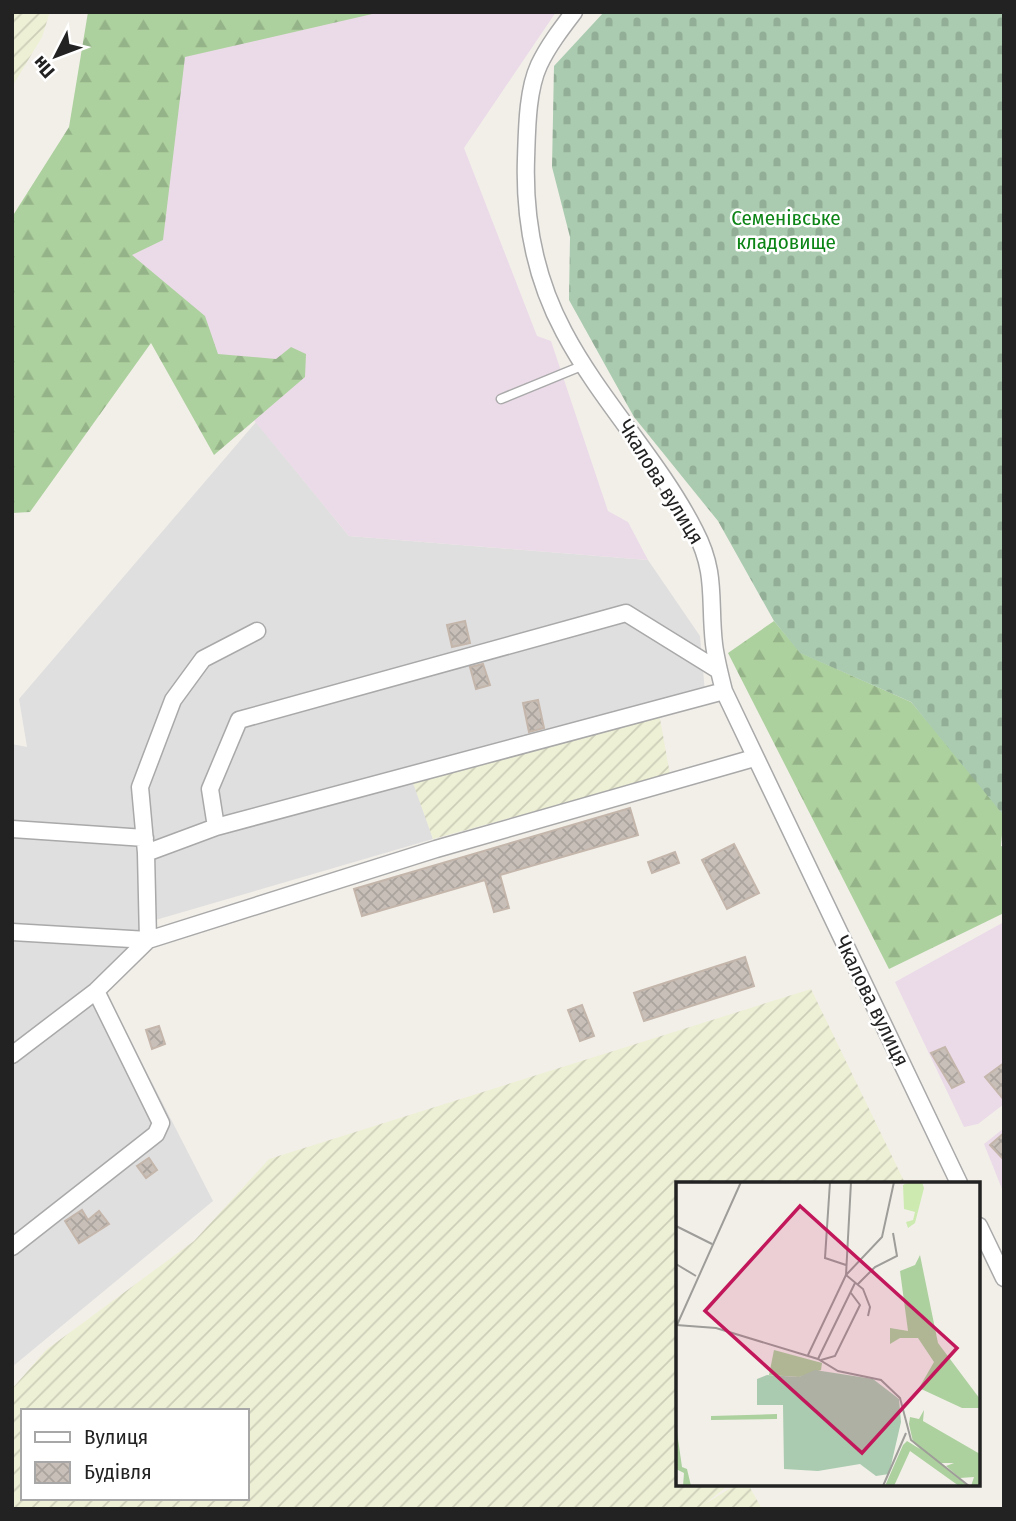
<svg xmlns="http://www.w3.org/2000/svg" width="1016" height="1521" font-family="'Fira Sans Condensed',sans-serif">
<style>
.residential{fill:#e0dfdf}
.industrial{fill:#ebdbe8}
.farmland{fill:url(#farmland-furrows);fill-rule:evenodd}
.forest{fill:url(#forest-firs)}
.cemetery{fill:url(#cemetery-stones)}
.building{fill:url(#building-cross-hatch);stroke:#c4b6ab;stroke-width:2}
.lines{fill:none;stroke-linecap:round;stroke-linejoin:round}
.lane-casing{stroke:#a9a9a9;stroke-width:11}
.street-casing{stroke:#a9a9a9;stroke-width:19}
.lane{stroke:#fff;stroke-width:8}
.street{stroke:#fff;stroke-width:16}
.labels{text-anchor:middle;stroke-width:5;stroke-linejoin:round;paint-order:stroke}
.park-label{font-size:21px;fill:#0c8416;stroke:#fff}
.street-label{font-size:21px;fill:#222;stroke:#fff}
.inset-road{fill:none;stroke:#9f9d99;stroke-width:2}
.view{fill:#c2185b;fill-opacity:0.15;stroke:#c2185b;stroke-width:3.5}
.inset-edge{fill:none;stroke:#222;stroke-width:3.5}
</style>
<defs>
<pattern id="farmland-furrows" width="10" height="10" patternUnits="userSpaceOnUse" patternTransform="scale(1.75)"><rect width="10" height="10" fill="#eef0d5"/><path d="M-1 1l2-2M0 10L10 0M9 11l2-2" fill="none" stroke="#ccceb7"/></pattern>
<pattern id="forest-firs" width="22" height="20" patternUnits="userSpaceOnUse" patternTransform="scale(1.75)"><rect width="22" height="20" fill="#add19e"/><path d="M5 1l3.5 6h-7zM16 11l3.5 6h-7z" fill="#95b388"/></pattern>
<pattern id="cemetery-stones" width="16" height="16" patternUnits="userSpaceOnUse" patternTransform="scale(1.75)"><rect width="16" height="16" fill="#aacbaf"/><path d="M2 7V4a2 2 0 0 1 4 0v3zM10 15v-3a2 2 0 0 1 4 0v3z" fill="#92ae96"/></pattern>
<pattern id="building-cross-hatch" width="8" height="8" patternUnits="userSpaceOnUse" patternTransform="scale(1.75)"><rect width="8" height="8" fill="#c7bfb8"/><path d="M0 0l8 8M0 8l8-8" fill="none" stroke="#aba49e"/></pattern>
</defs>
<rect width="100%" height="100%" fill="#f2efe9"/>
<!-- residential -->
<path class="residential" d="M256 422 349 536 648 560 700 636 705 692 414 783 433 839 152 921 105 991 213 1201 12 1367V744L27 747 19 699Z"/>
<!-- industrial -->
<path class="industrial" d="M367 12H556L464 148 537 336 551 341 608 511 628 522 648 560 349 536 106 240 139 40Z
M1004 922V1104L978 1124 964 1127 895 982Z
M1004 1128V1194L984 1144Z"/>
<!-- farmland -->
<path class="farmland" d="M12 12H50L42 37 12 87Z
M659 713 670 774 433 839 413 783Z
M811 989 905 1183H678V1484H730L705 1504 737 1484H748L762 1509H12V1389L46 1350 194 1241 269 1159ZM23 1411H247V1498H23Z"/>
<!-- forest -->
<path class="forest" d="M88 12H381L185 57 163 240 132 255 205 316 218 354 276 359 291 347 306 354 305 377 214 455 151 343 30 512 12 513V217L69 127Z
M774 621 801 653 911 702 1004 812 1001 846 1004 847V913L889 969 728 653Z"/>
<!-- cemetery -->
<path class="cemetery" d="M604 12H1004V816L911 702 800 653 774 621 718 521 634 417 569 300 570 237 552 167 554 66Z"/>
<!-- building -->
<path class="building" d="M465 621 470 643 452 647 447 625Z
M483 664 490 685 476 689 470 667Z
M538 700 544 728 529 732 523 703Z
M630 808 638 835 500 875 509 908 494 912 485 880 362 916 354 889Z
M734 844 759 893 727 909 702 860Z
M675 852 679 863 652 873 648 862Z
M745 957 754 986 644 1021 634 993Z
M582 1005 594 1036 580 1041 568 1010Z
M159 1026 165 1044 152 1049 146 1030Z
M945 1047 964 1082 952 1088 931 1053Z
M1004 1063V1100L985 1077Z
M1004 1133V1160L990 1145Z
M149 1158 157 1170 146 1178 137 1166Z
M82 1210 88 1220 99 1211 109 1224 79 1243 65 1221Z"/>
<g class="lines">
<!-- lane casing -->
<g class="lane-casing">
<path id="lane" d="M501 399 584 365"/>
</g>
<!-- street casing -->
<g class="street-casing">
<path id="street" d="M574 12C561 29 548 46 539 65 527 91 527 130 526 159 524 219 535 278 564 332 601 402 659 460 695 531 717 573 709 600 714 644 716 660 720 675 724 691L959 1183
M216 827 210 789 239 720 626 613 718 670
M12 829 145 838
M146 853 216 827 724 691
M12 932 148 940 146 853 140 787 173 700 203 659 257 631
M12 1055 96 991 148 940 436 849 754 758
M979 1226 1004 1278
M12 1247 156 1134 161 1123 96 991"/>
</g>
<!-- lane -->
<use href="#lane" class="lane"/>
<!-- street -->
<use href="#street" class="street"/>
</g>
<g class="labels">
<!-- park labels -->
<g class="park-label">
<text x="786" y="225">Семенівське<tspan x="786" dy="24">кладовище</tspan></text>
</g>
<!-- street labels -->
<g class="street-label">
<text transform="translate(661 482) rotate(58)" y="7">Чкалова вулиця</text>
<text transform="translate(872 1001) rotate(64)" y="7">Чкалова вулиця</text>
</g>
</g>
<!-- overview -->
<g transform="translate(676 1182)">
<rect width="304" height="304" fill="#f2efe9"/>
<path d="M233 0H246L248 6 239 41 232 46 230 40 237 38 239 30 228 27 227 3Z" fill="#cdebb0"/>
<path d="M244 73 262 161 304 217V226H286L243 206 258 180 242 156H224L214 162V146L232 149 224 89 239 83ZM98 168 146 181 145 188 123 195 93 193ZM248 228 247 239 304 272V304H295L298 295 284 296 270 284 278 281H265L292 304H283L234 269 218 304H209L227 263 231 259 244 267 237 260 233 242 234 235 243 237ZM101 232V237L35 238V234ZM0 243 6 285 11 287 15 304H7L8 291 0 287Z" fill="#add19e"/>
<path d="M139 188 197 197 223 217 225 240 213 292 200 294 184 282 142 289 108 287 107 223H81V197L91 193 123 195Z" fill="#aacbaf"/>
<path class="inset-road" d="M154 0 149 76 170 83M0 44 36 62M0 82 20 94M181 103 199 85 221 74 217 51M192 134 194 125 187 107 170 93 206 55 218 0M0 143 40 146 142 177 162 189 205 198 224 216 235 258 293 304M1 143 65 0M132 173 170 93 175 0M142 177 179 101M145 178 159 174 184 123 175 111M207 304 230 251"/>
<path class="view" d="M124 24 281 166 186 271 29 129Z"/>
<rect width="304" height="304" class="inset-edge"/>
</g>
<!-- border -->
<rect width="1016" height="1521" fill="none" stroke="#222222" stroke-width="28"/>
<!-- legend -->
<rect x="21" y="1409" width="228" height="91" fill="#ffffff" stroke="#a7a7a7" stroke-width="2"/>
<rect x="35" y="1432" width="35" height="10" fill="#ffffff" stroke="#a7a7a7" stroke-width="2"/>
<text x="84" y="1444" font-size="21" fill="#222222">Вулиця</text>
<rect x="35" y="1462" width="35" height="21" fill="url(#building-cross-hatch)" stroke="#a7a7a7" stroke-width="2"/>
<text x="84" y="1479" font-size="21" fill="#222222">Будівля</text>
<!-- north arrow -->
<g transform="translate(56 56) rotate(228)" stroke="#ffffff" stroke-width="5" paint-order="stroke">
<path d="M0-5L12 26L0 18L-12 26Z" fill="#222222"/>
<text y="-10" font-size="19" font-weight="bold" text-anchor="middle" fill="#222222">Пн</text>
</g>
</svg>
